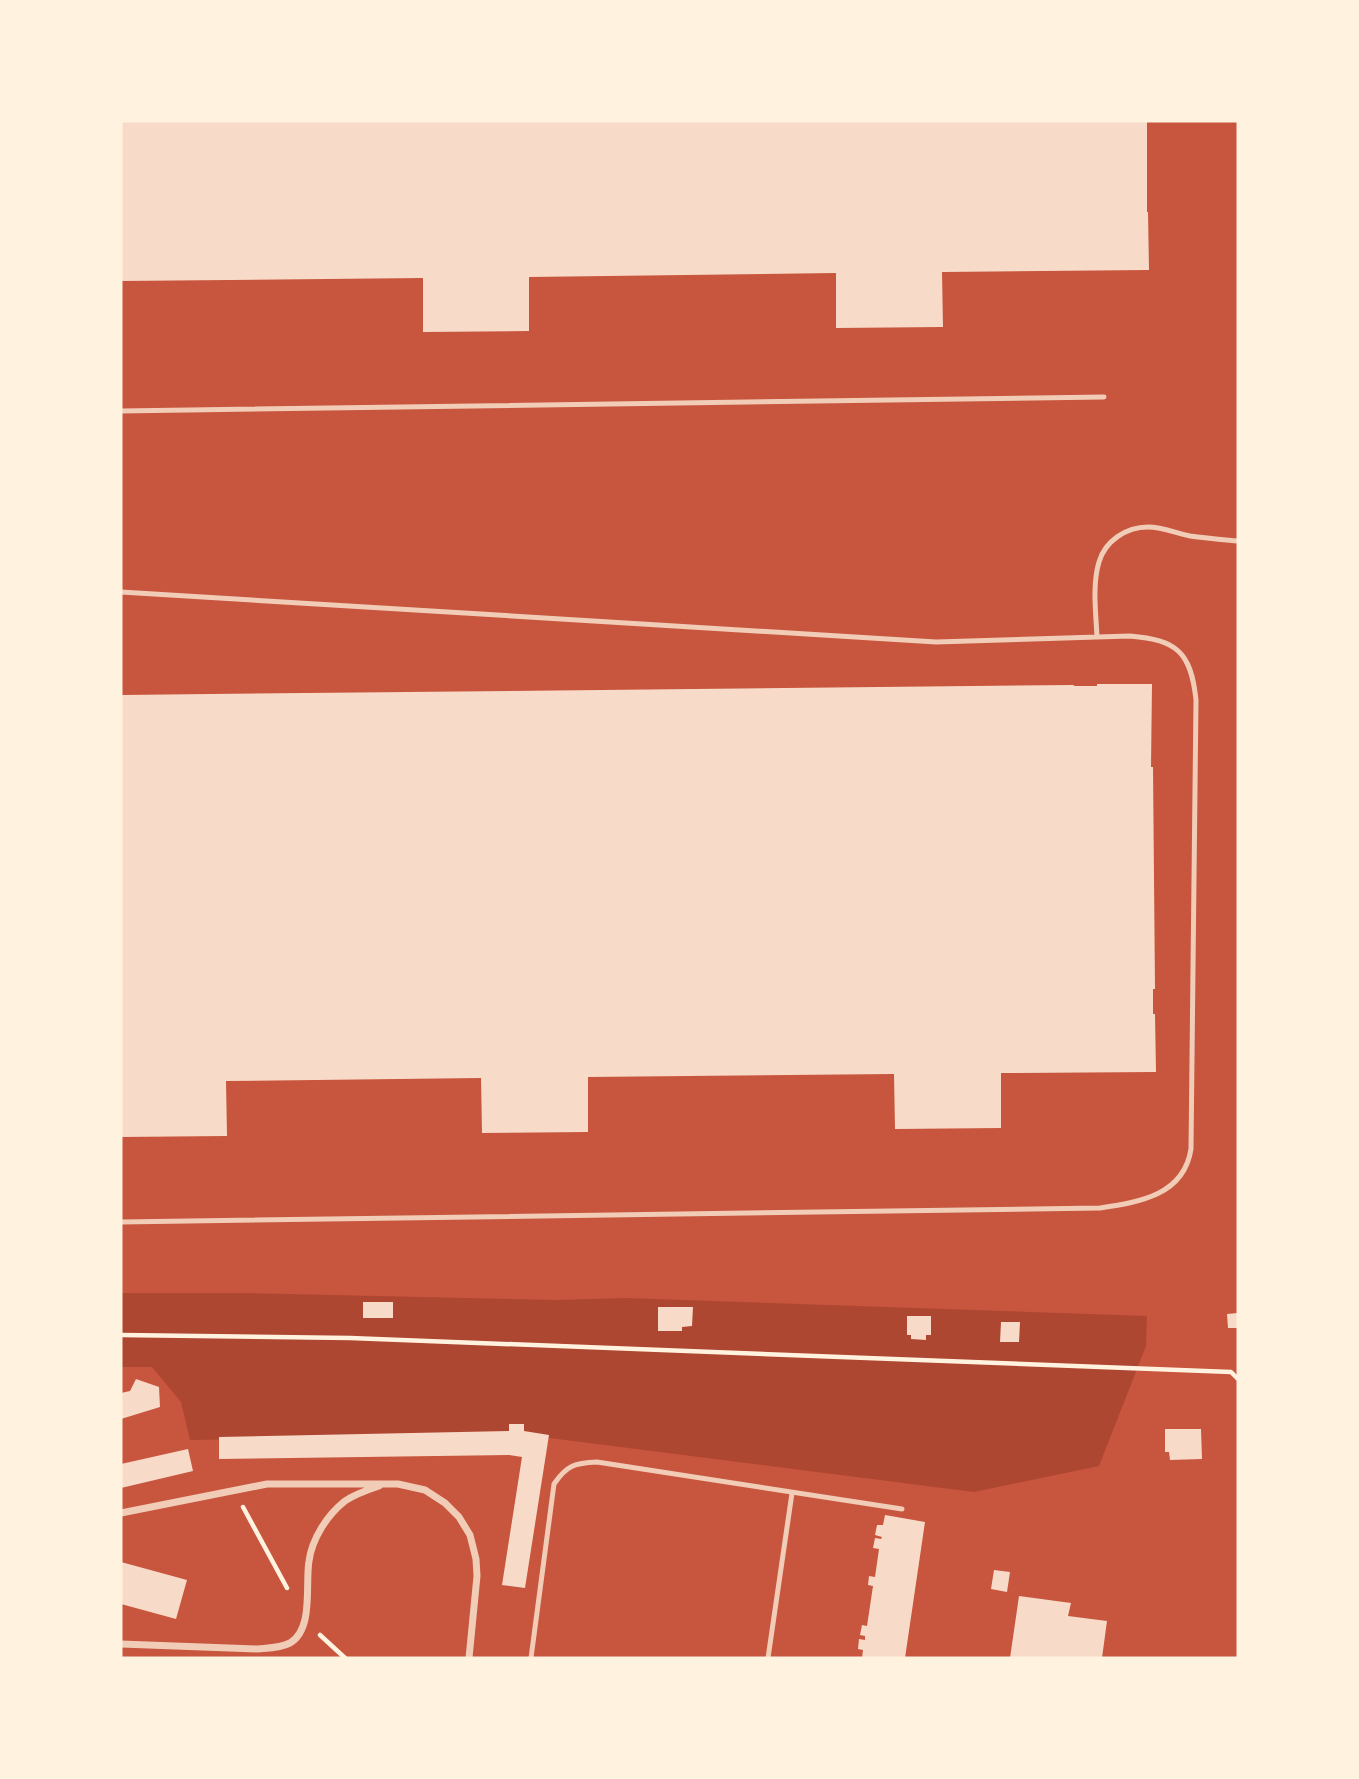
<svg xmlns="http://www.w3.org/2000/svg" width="1359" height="1779" font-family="'DM Sans',sans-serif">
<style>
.green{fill:#ae4732}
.building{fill:#f7dbc8}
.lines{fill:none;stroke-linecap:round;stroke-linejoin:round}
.path{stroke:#fff3e0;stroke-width:4.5}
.service{stroke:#f1ccb7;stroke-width:5}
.minor{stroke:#f1ccb7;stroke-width:7}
</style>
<rect width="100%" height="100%" fill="#c8553d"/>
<!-- green -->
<path class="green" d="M121 1293H246L557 1300 626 1298 1147 1316 1146 1346 1099 1466 974 1492 526 1435 190 1440 181 1402 152 1367H121Z"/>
<!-- building -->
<path class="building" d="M121 121H1147V212H1148L1149 270 942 272 943 327 836 328V273L529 277V331L423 332V278L121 281Z
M1097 684H1152L1151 767H1153L1155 989H1153V1014H1155L1156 1072 1001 1073V1128L895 1129 894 1074 588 1077V1132L482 1133 481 1078 226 1081 227 1136 121 1137V695L1074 685V686H1097Z
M363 1302H393V1318H363Z
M658 1307H693L692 1326 682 1327V1331H658Z
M1238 1313V1328H1228L1227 1314Z
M907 1316H931V1335H926V1340L911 1339V1335H907Z
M1001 1322H1020L1019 1342H1000Z
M136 1379 159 1387 160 1407 121 1419V1393L130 1391Z
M509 1424H524V1431L549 1435 525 1588 502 1585 522 1457 509 1455 219 1459V1437L509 1431Z
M1165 1429H1201L1202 1459 1170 1460 1169 1452H1165Z
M188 1449 193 1471 121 1488V1464Z
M885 1515 925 1522 905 1658H862L863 1650 858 1649 859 1639 865 1640V1636L860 1635 862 1625 867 1626 873 1586 868 1585 869 1576 875 1577 879 1549 873 1548 875 1538 881 1539 882 1537 875 1535 877 1525H883Z
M121 1562 187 1580 176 1619 121 1604Z
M994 1570 1010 1572 1007 1592 991 1589Z
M1019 1596 1071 1603 1068 1616 1107 1621 1102 1658H1010Z"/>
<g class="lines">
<!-- path -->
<path class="path" d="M121 1335 350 1338 1231 1372 1238 1379
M243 1507 287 1588
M320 1635 345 1658"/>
<!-- service -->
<path class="service" d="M121 411 1104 397
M121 592 936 642 1130 636C1177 640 1191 652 1196 700L1191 1149C1184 1195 1140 1202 1100 1208L121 1222
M1097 637C1096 614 1092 585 1099 562 1105 541 1126 527 1148 527 1162 527 1176 533 1190 536 1206 538 1222 540 1238 541
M531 1658 554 1484C567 1465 575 1463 597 1462L902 1509
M768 1658 792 1493"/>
<!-- minor -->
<path class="minor" d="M121 1513 267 1484H398L425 1490 445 1503 459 1517 470 1535 476 1559 477 1576 469 1658
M121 1644 258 1649C268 1648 280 1648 290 1643 314 1629 305 1584 309 1561 312 1539 327 1515 345 1501 355 1494 367 1490 379 1486"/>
</g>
<!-- border -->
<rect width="1359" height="1779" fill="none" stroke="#fff3e0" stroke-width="245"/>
</svg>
